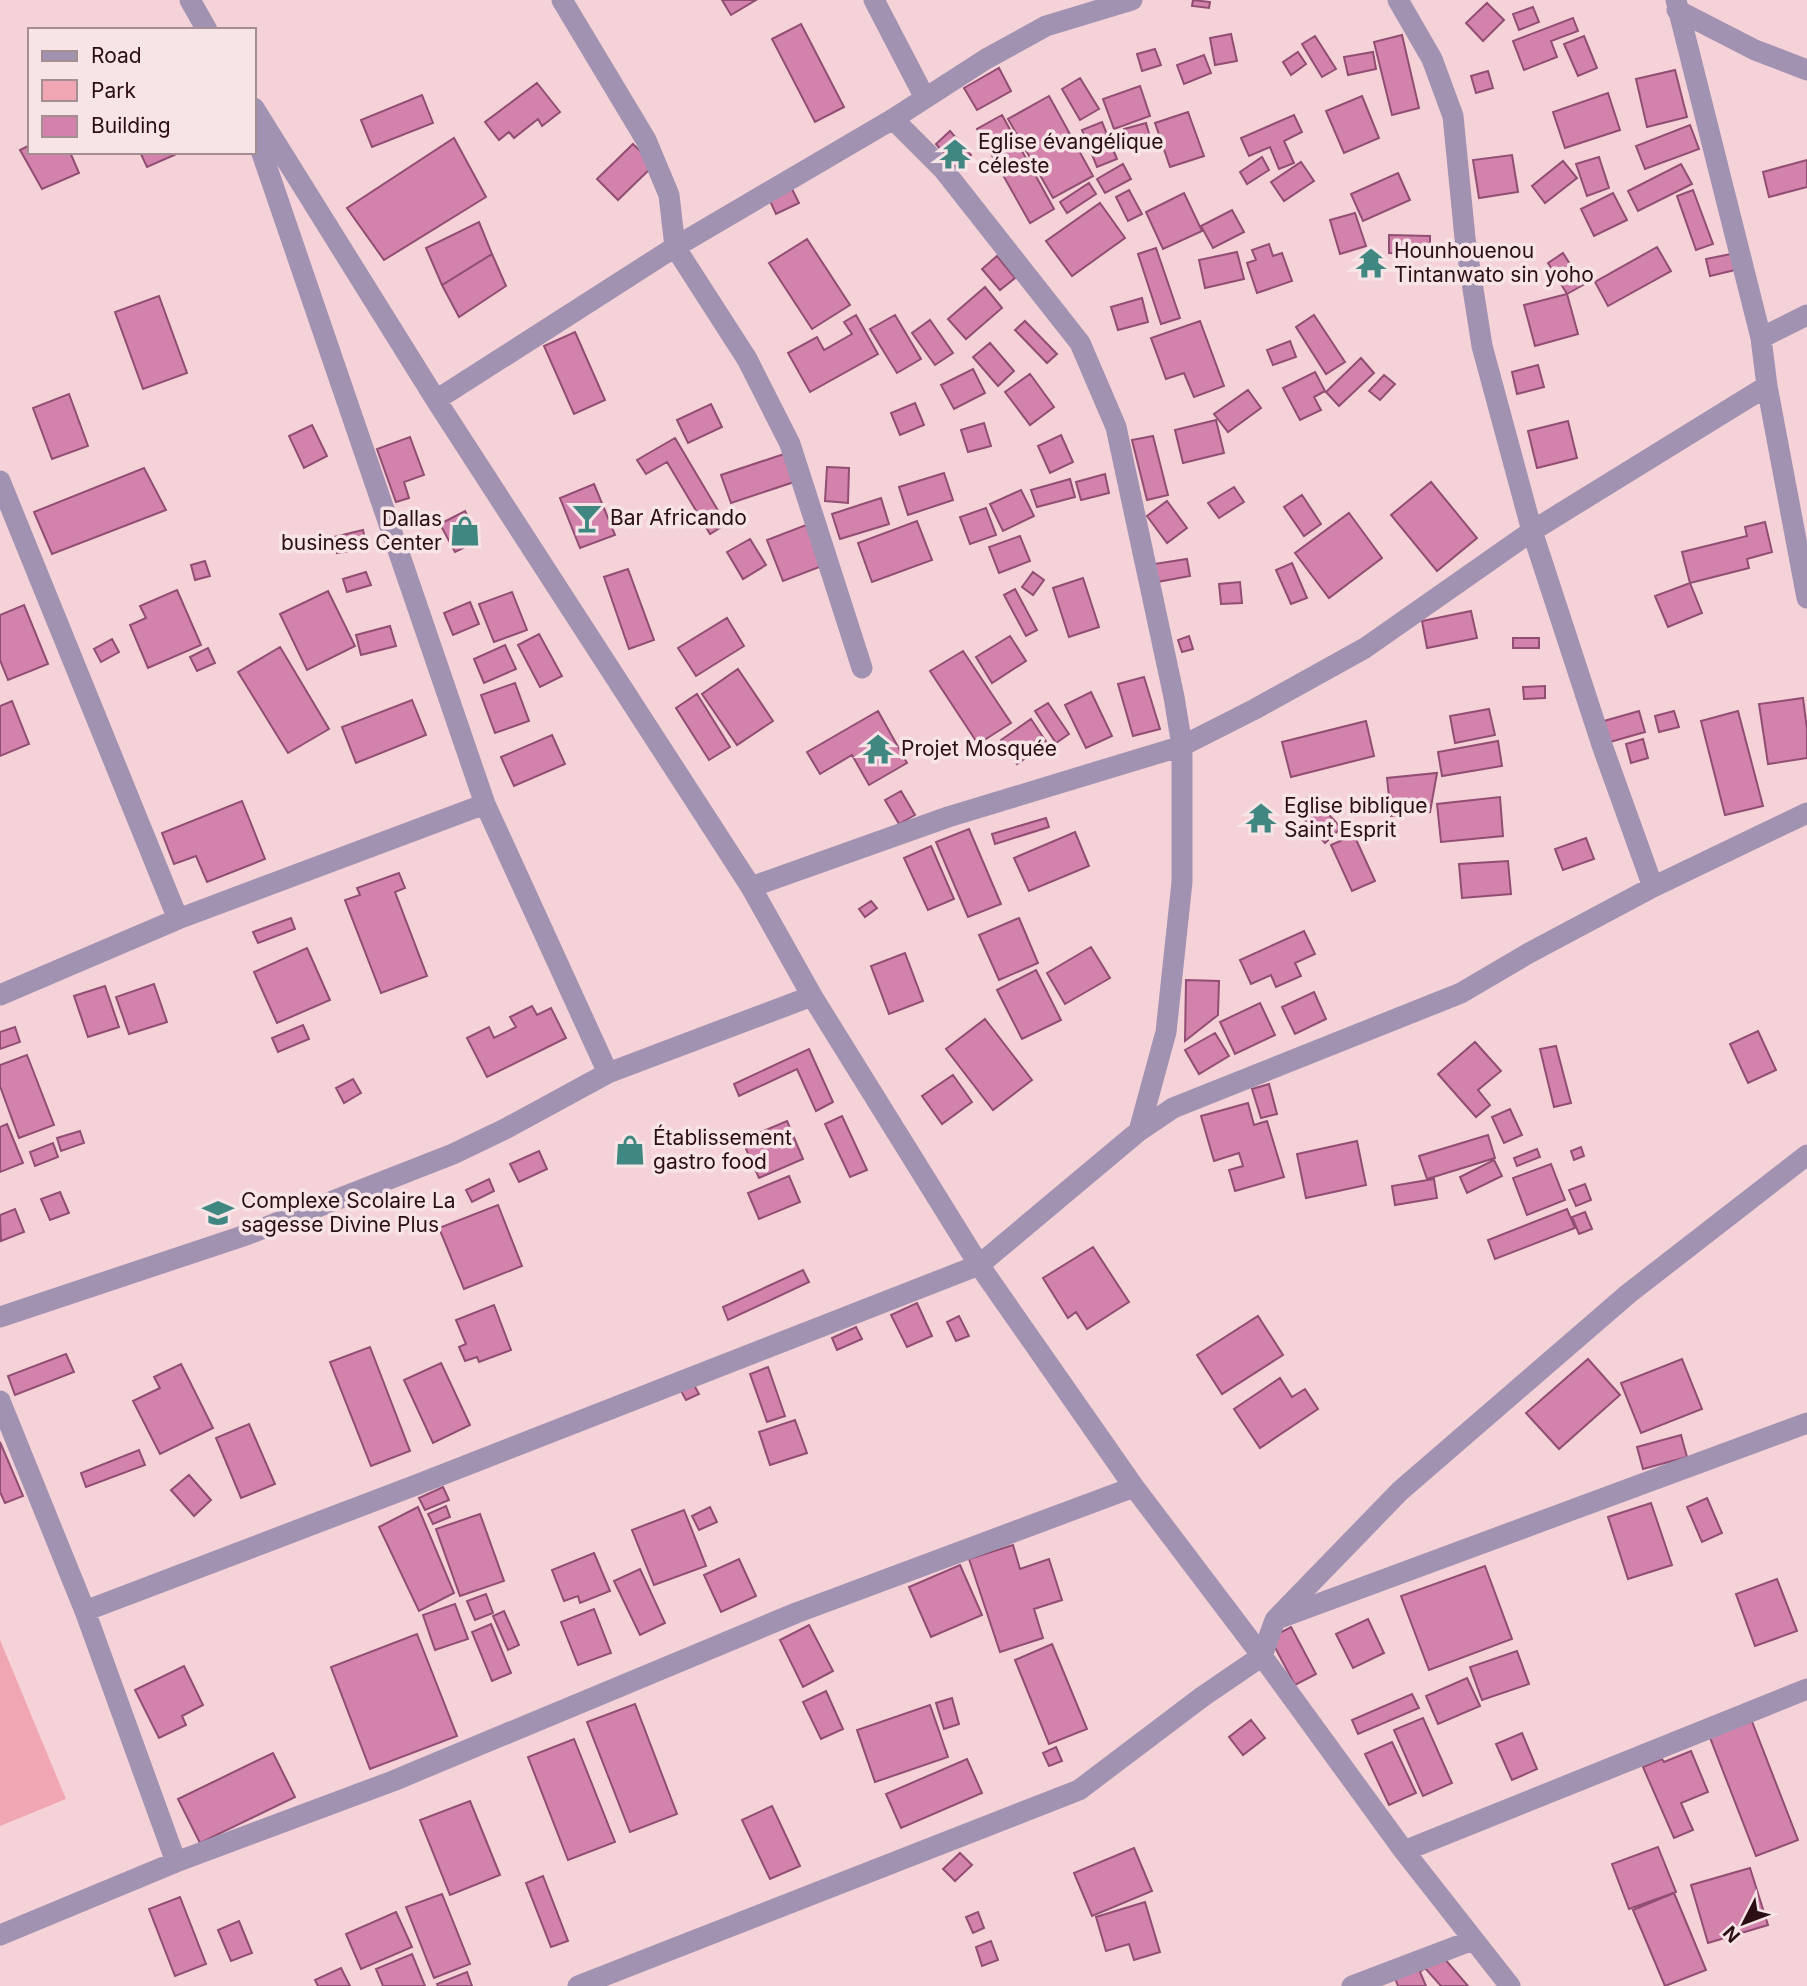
<svg xmlns="http://www.w3.org/2000/svg" width="1807" height="1986" font-family="Inter,sans-serif">
<style>
.green{fill:#f1a6b3}
.building{fill:#d382ac;stroke:#914e72;stroke-width:2}
.lines{fill:none;stroke-linecap:round;stroke-linejoin:round}
.street{stroke:#a292b2;stroke-width:21}
.labels{text-anchor:middle;stroke-width:7;stroke-linejoin:round;paint-order:stroke}
.poi-label{font-size:21px;fill:#2c0e15;stroke:#f6e4e6;text-anchor:start}
</style>
<rect width="100%" height="100%" fill="#f5d2d7"/>
<!-- green -->
<path class="green" d="M0 1640 66 1799 0 1826Z"/>
<!-- building -->
<path class="building" d="M722 0H756L731 15Z
M1193 0 1210 2 1209 8 1192 6Z
M1487 3 1504 20 1483 41 1466 23Z
M1533 7 1539 22 1519 30 1513 14Z
M1573 18 1578 31 1551 41 1557 57 1524 70 1513 41Z
M801 24 844 107 815 122 772 39Z
M1231 34 1237 61 1215 65 1210 38Z
M1402 35 1419 108 1392 115 1374 42Z
M1315 36 1336 69 1322 77 1302 44Z
M1584 36 1597 68 1578 76 1564 44Z
M1155 49 1161 65 1142 71 1137 54Z
M1298 52 1306 64 1291 75 1283 62Z
M1373 52 1376 69 1348 75 1344 57Z
M1204 55 1211 73 1184 84 1177 65Z
M999 68 1011 91 977 110 964 88Z
M1675 70 1687 117 1647 127 1636 79Z
M1488 71 1493 88 1476 93 1471 76Z
M1080 78 1099 109 1080 120 1062 89Z
M537 83 560 112 542 126 538 119 514 138 509 132 499 140 485 122Z
M1140 86 1150 116 1114 129 1103 99Z
M1608 93 1620 130 1565 148 1553 112Z
M422 95 433 123 372 147 361 120Z
M1049 96 1093 176 1053 198 1008 119Z
M1362 96 1379 138 1344 153 1326 111Z
M1188 112 1204 156 1170 167 1155 123Z
M1002 115 1054 209 1030 223 977 129Z
M1294 115 1302 132 1284 141 1294 163 1279 169 1270 147 1249 156 1241 138Z
M1102 122 1117 159 1097 167 1082 130Z
M1146 123 1150 137 1128 143 1124 129Z
M1690 125 1699 149 1645 169 1636 146Z
M950 131 971 155 956 168 936 144Z
M454 138 486 197 384 260 347 208Z
M633 144 654 165 618 200 597 179Z
M30 145V152H70L79 173 42 189 20 150Z
M140 152H181L147 167Z
M1512 155 1518 192 1479 198 1473 160Z
M1262 157 1269 170 1247 184 1240 172Z
M1599 157 1609 188 1587 196 1576 164Z
M1807 160V187L1769 197 1763 172Z
M1563 161 1577 178 1545 203 1532 186Z
M1301 162 1314 181 1284 201 1271 182Z
M1123 164 1131 179 1105 193 1097 179Z
M1681 164 1692 184 1638 211 1628 191Z
M1398 173 1410 200 1363 221 1351 194Z
M1089 183 1096 194 1067 213 1060 202Z
M792 189 799 203 776 214 770 201Z
M1129 190 1142 214 1128 221 1116 197Z
M1693 190 1713 244 1696 250 1677 196Z
M1184 193 1202 231 1163 249 1146 212Z
M1613 193 1627 220 1594 236 1581 209Z
M1100 203 1125 238 1072 276 1046 241Z
M1232 210 1244 232 1213 248 1201 226Z
M1355 213 1366 246 1340 254 1330 220Z
M479 222 492 254 442 285 426 248Z
M1389 235 1430 236V254L1389 253Z
M807 239 850 305 812 329 769 263Z
M1269 244 1273 256 1282 253 1292 281 1257 293 1247 263 1256 260 1252 250Z
M1657 247 1671 271 1608 306 1595 282Z
M1156 248 1180 318 1161 324 1138 254Z
M1237 252 1244 279 1205 288 1199 260Z
M1563 253 1583 285 1567 294 1548 263Z
M492 254 506 286 459 317 442 285Z
M1731 254 1735 270 1710 276 1706 259Z
M997 256 1015 278 1000 290 982 269Z
M985 287 1002 308 966 339 948 319Z
M1567 294 1578 334 1535 346 1524 305Z
M159 296 187 373 143 389 115 312Z
M1142 298 1148 322 1118 330 1111 307Z
M856 315 878 354 810 392 788 353 817 337 824 350 852 334 844 322Z
M895 315 921 359 897 373 870 329Z
M1314 315 1345 362 1326 374 1296 327Z
M930 320 953 353 935 365 912 333Z
M1025 321 1057 354 1047 363 1015 330Z
M1200 321 1224 386 1194 397 1184 373 1166 379 1151 338Z
M575 332 605 400 574 414 544 346Z
M1290 341 1296 357 1273 365 1267 350Z
M990 343 1014 371 998 386 973 357Z
M1361 358 1374 373 1339 406 1326 392Z
M1538 365 1544 387 1517 394 1512 372Z
M973 369 985 393 954 409 941 385Z
M1315 372 1325 391 1314 397 1321 410 1300 420 1283 388Z
M1030 374 1054 407 1030 425 1005 392Z
M1384 375 1395 384 1380 400 1369 391Z
M1248 390 1261 408 1228 432 1214 414Z
M69 394 88 446 52 459 33 408Z
M915 403 924 425 900 435 891 413Z
M711 404 722 427 688 443 677 420Z
M1216 420 1224 453 1183 463 1175 430Z
M1568 421 1577 458 1537 468 1528 431Z
M984 423 991 446 968 452 961 430Z
M312 425 327 456 304 468 289 436Z
M1061 435 1073 462 1050 473 1038 446Z
M1153 436 1168 495 1147 500 1132 440Z
M410 437 424 475 404 482 409 498 396 502 377 449Z
M675 438 726 524 710 534 667 462 646 474 637 460Z
M784 454 794 482 731 503 721 475Z
M827 467 849 468 848 503 825 501Z
M144 468 166 510 52 554 34 512Z
M944 473 953 500 908 515 899 487Z
M1105 474 1109 493 1081 500 1076 482Z
M1070 479 1075 497 1037 507 1031 490Z
M1431 482 1477 538 1437 571 1391 515Z
M594 484 615 535 580 548 560 498Z
M1234 487 1244 502 1219 518 1208 503Z
M1021 490 1034 516 1003 531 990 504Z
M1302 495 1321 524 1304 536 1284 507Z
M881 498 889 524 840 539 832 514Z
M1167 501 1187 528 1167 543 1147 516Z
M986 508 996 535 970 544 960 517Z
M465 511 480 540 455 552 440 524Z
M1349 513 1382 558 1329 598 1295 553Z
M917 521 932 560 872 582 858 543Z
M1765 522 1772 552 1747 559 1749 568 1690 583 1682 552 1747 536 1745 527Z
M806 525 822 566 783 581 767 540Z
M363 530 367 548 337 553 334 537Z
M1020 536 1030 561 999 573 989 547Z
M750 539 766 565 743 579 727 552Z
M1187 559 1190 576 1157 582 1154 564Z
M205 561 210 576 195 580 191 565Z
M1292 563 1307 598 1291 604 1276 570Z
M628 569 654 640 629 649 604 577Z
M366 572 371 585 347 592 343 579Z
M1033 572 1044 580 1033 595 1022 587Z
M1083 578 1099 627 1069 637 1053 588Z
M1240 582 1242 603 1221 604 1219 584Z
M1690 583 1702 613 1668 627 1655 596Z
M1015 589 1037 630 1026 636 1004 595Z
M177 590 201 645 148 668 130 625 146 618 140 606Z
M328 591 355 646 307 670 280 614Z
M512 592 527 630 494 642 479 604Z
M470 602 479 624 453 635 444 613Z
M24 605 48 664 8 680 0 660V615Z
M1471 611 1477 638 1427 648 1422 621Z
M727 618 744 646 696 676 678 648Z
M390 626 396 646 361 655 356 635Z
M539 634 562 676 540 687 518 645Z
M1010 636 1026 661 992 683 976 657Z
M1189 636 1193 649 1182 652 1178 640Z
M1513 638H1539V648H1513Z
M112 639 119 652 101 662 94 649Z
M505 645 516 669 484 683 474 659Z
M280 647 329 729 288 753 238 672Z
M208 648 215 663 197 671 190 657Z
M963 651 1011 723 978 744 930 671Z
M738 669 773 721 737 745 702 694Z
M1144 677 1160 729 1133 736 1118 684Z
M515 683 529 721 495 733 481 695Z
M1545 686V698L1524 699 1523 687Z
M1091 692 1112 736 1086 748 1065 705Z
M697 694 730 747 709 760 676 708Z
M1803 698 1807 729V758L1768 764 1759 704Z
M412 700 426 735 356 763 342 727Z
M12 701 29 744 0 756V706Z
M1048 703 1069 734 1056 743 1035 711Z
M1489 709 1495 735 1455 743 1450 716Z
M878 711 907 763 869 785 852 755 820 774 807 752Z
M1639 711 1645 732 1610 742 1604 721Z
M1674 711 1679 727 1659 732 1655 716Z
M1738 711 1763 806 1725 815 1701 721Z
M1031 719 1047 743 1017 764 1001 740Z
M1366 721 1374 756 1291 777 1282 742Z
M552 735 565 764 514 786 501 757Z
M1643 739 1648 758 1631 763 1626 744Z
M1498 741 1502 766 1442 776 1438 752Z
M1437 773 1430 812 1391 816 1387 778Z
M901 791 915 815 899 824 885 800Z
M1311 795 1341 828 1325 843 1295 809Z
M1500 797 1503 836 1441 842 1437 804Z
M242 801 265 859 207 882 196 856 174 864 162 833Z
M1046 818 1049 827 995 844 992 834Z
M969 829 1001 904 968 917 936 842Z
M1075 832 1089 866 1029 891 1014 858Z
M1354 835 1375 881 1352 891 1331 845Z
M1586 838 1594 859 1563 870 1555 849Z
M931 846 954 899 928 910 904 858Z
M1508 861 1511 894 1462 898 1459 864Z
M399 873 405 888 395 892 427 976 381 993 345 900 360 895 357 888Z
M871 901 877 908 865 917 859 909Z
M291 918 295 929 258 943 253 932Z
M1019 918 1038 963 999 980 979 935Z
M1304 931 1315 954 1295 963 1301 976 1276 987 1271 975 1251 984 1240 960Z
M1091 947 1110 978 1065 1004 1047 973Z
M307 948 330 1000 277 1023 254 972Z
M905 953 923 1001 889 1014 871 966Z
M1036 970 1061 1020 1022 1039 997 990Z
M1186 980 1219 981 1218 1015 1185 1041Z
M154 984 167 1022 129 1034 116 997Z
M105 986 119 1027 88 1037 74 996Z
M1314 992 1326 1019 1295 1034 1282 1007Z
M1260 1003 1275 1035 1235 1054 1220 1022Z
M532 1006 537 1015 551 1008 566 1038 487 1077 467 1038 489 1027 494 1038 516 1027 510 1017Z
M985 1019 1032 1080 993 1110 946 1049Z
M303 1025 309 1039 278 1052 272 1038Z
M15 1027 20 1042 0 1049V1032Z
M1758 1031 1776 1070 1748 1083 1730 1044Z
M1215 1033 1229 1056 1199 1074 1185 1050Z
M1475 1042 1501 1071 1478 1090 1490 1105 1476 1117 1438 1074Z
M1556 1046 1571 1103 1554 1107 1540 1049Z
M809 1049 833 1102 816 1111 797 1069 739 1096 734 1084Z
M27 1055 54 1125 19 1138 0 1086V1065Z
M953 1075 972 1102 942 1124 922 1096Z
M353 1079 361 1093 344 1103 336 1088Z
M1269 1084 1277 1114 1261 1118 1252 1089Z
M1248 1103 1254 1125 1267 1121 1284 1177 1235 1191 1229 1170 1243 1166 1239 1153 1214 1161 1201 1116Z
M1510 1109 1522 1135 1504 1143 1492 1117Z
M842 1116 867 1170 850 1177 825 1124Z
M787 1121 803 1159 759 1178 742 1140Z
M7 1124 23 1163 0 1172V1127Z
M80 1131 84 1143 61 1151 57 1138Z
M1488 1135 1495 1158 1427 1179 1419 1156Z
M1357 1141 1366 1185 1306 1198 1297 1154Z
M53 1143 58 1157 35 1166 30 1152Z
M1581 1147 1584 1156 1574 1160 1571 1151Z
M1537 1149 1540 1157 1517 1166 1514 1158Z
M539 1151 547 1169 519 1182 510 1164Z
M1494 1160 1502 1176 1467 1193 1460 1177Z
M1551 1164 1565 1200 1527 1215 1513 1178Z
M789 1176 800 1202 759 1219 748 1193Z
M489 1179 494 1191 472 1202 466 1190Z
M1434 1179 1437 1198 1395 1205 1392 1186Z
M1585 1184 1591 1200 1576 1206 1569 1190Z
M60 1192 69 1213 50 1220 41 1199Z
M498 1205 522 1266 464 1289 439 1228Z
M15 1209 24 1232 1 1241 0 1215Z
M1567 1209 1575 1228 1495 1259 1488 1240Z
M1585 1212 1592 1229 1579 1234 1572 1217Z
M1093 1247 1129 1302 1087 1329 1076 1312 1068 1318 1043 1278Z
M803 1270 809 1282 728 1320 723 1307Z
M917 1303 932 1336 907 1347 891 1315Z
M494 1305 511 1350 479 1362 477 1357 465 1361 459 1347 466 1344 456 1320Z
M959 1316 969 1336 956 1341 947 1322Z
M1258 1316 1283 1355 1222 1394 1197 1355Z
M856 1327 862 1339 837 1350 832 1338Z
M370 1347 410 1451 371 1466 330 1362Z
M66 1354 74 1372 15 1395 8 1376Z
M1588 1359 1620 1395 1559 1449 1526 1413Z
M1682 1359 1702 1409 1641 1433 1621 1383Z
M441 1363 470 1425 433 1443 404 1380Z
M181 1364 213 1428 160 1454 133 1401 160 1388 154 1377Z
M768 1367 785 1416 767 1422 750 1374Z
M1280 1378 1292 1397 1305 1389 1318 1409 1260 1448 1234 1409Z
M694 1385 699 1394 686 1400 681 1391Z
M795 1420 807 1453 770 1465 759 1432Z
M249 1424 275 1484 241 1498 216 1438Z
M1681 1435 1687 1457 1643 1469 1637 1447Z
M0 1442 23 1496 5 1503 0 1492Z
M139 1450 145 1465 86 1487 81 1473Z
M189 1475 211 1500 194 1516 171 1490Z
M443 1487 449 1500 425 1510 419 1498Z
M1707 1498 1722 1533 1702 1542 1687 1507Z
M1651 1503 1672 1565 1628 1579 1608 1517Z
M446 1506 450 1517 433 1524 428 1514Z
M418 1507 454 1593 419 1611 379 1527Z
M710 1507 717 1522 699 1530 692 1516Z
M684 1510 706 1566 654 1585 632 1530Z
M480 1514 504 1581 460 1596 436 1529Z
M1013 1545 1020 1569 1049 1559 1062 1600 1034 1609 1043 1638 1000 1652 969 1559Z
M594 1553 610 1591 580 1603 578 1596 564 1601 552 1570Z
M739 1559 756 1596 721 1612 704 1575Z
M960 1565 982 1615 931 1637 909 1587Z
M1485 1566 1512 1639 1429 1670 1401 1596Z
M640 1569 665 1623 640 1635 614 1581Z
M1777 1579 1797 1631 1755 1646 1736 1594Z
M486 1594 493 1613 475 1620 467 1601Z
M455 1604 468 1639 435 1650 423 1615Z
M594 1609 611 1653 578 1665 561 1622Z
M504 1611 519 1645 508 1650 493 1616Z
M1368 1619 1384 1653 1353 1668 1336 1634Z
M491 1624 511 1673 492 1681 472 1632Z
M809 1625 833 1671 803 1687 780 1640Z
M1291 1627 1316 1674 1295 1685 1270 1638Z
M417 1634 457 1736 370 1769 331 1667Z
M1052 1644 1087 1729 1049 1744 1015 1660Z
M1517 1651 1529 1684 1482 1700 1470 1667Z
M184 1666 203 1705 182 1716 186 1725 159 1738 135 1690Z
M1467 1678 1480 1706 1438 1724 1426 1696Z
M826 1691 843 1729 821 1739 803 1702Z
M1412 1694 1419 1708 1358 1734 1352 1720Z
M952 1698 959 1724 944 1729 936 1703Z
M635 1704 677 1814 630 1832 587 1722Z
M930 1705 948 1757 875 1782 857 1730Z
M1423 1718 1452 1783 1423 1796 1394 1730Z
M1751 1719 1798 1840 1756 1856 1709 1735Z
M1251 1720 1265 1738 1243 1755 1229 1737Z
M1522 1733 1537 1769 1512 1780 1496 1744Z
M574 1739 615 1842 568 1860 528 1757Z
M1392 1742 1416 1793 1389 1805 1365 1754Z
M1056 1747 1062 1761 1049 1766 1043 1753Z
M1691 1751 1708 1792 1681 1803 1693 1830 1674 1838 1643 1767 1662 1759 1664 1762Z
M273 1753 295 1797 200 1843 178 1799Z
M967 1759 982 1793 901 1828 886 1794Z
M470 1801 500 1875 450 1895 420 1820Z
M772 1806 800 1866 770 1879 742 1820Z
M1658 1847 1676 1892 1629 1909 1612 1864Z
M1134 1848 1152 1891 1092 1916 1074 1873Z
M960 1853 972 1865 955 1881 943 1869Z
M1750 1868 1768 1925 1708 1943 1691 1885Z
M543 1876 568 1941 551 1947 526 1883Z
M1674 1893 1706 1970 1665 1986 1633 1910Z
M442 1894 470 1964 434 1978 406 1907Z
M180 1897 206 1964 175 1976 149 1909Z
M1145 1902 1160 1952 1134 1960 1129 1944 1106 1951 1096 1917Z
M396 1912 412 1947 361 1969 346 1934Z
M978 1912 984 1928 973 1933 966 1917Z
M239 1921 252 1953 231 1961 218 1930Z
M991 1941 998 1960 982 1966 976 1947Z
M412 1954 425 1986H383L376 1969Z
M1443 1957 1468 1986H1441L1425 1968 1420 1972 1426 1986H1398L1395 1978Z
M341 1968 350 1986H318L315 1980Z
M467 1972 472 1986H438L437 1984Z"/>
<g class="lines">
<!-- street -->
<path class="street" d="M190 0 207 30
M562 0 646 140 669 195 675 247 747 359 790 444 862 668
M874 0 925 98
M1398 0 1432 59 1453 116 1465 238 1482 346 1532 531 1603 748 1653 887
M1676 0 1761 338 1767 386 1807 598
M1677 10 1755 50 1807 70
M254 108 436 400 751 887 812 996 979 1265 1134 1487 1262 1656 1404 1851 1510 1986
M893 119 943 169 1080 343 1116 427 1174 697 1182 746V882L1166 1032 1139 1131
M254 130 485 804 608 1073
M1761 338 1807 315
M436 400 675 247 893 119 986 59 1046 26 1132 0
M0 481 178 919
M751 887 948 817 1182 746 1255 709 1365 648 1532 531 1767 386
M0 995 178 919 485 804
M0 1317 246 1235 453 1154 505 1129 608 1073 812 996
M0 1401 85 1611 176 1862
M85 1611 416 1485 979 1265 1139 1131 1173 1108 1461 993 1529 953 1653 887 1807 813
M1280 1618 1807 1423
M1404 1851 1807 1689
M0 1935 176 1862 393 1781 796 1613 1134 1487
M578 1986 1079 1790 1202 1697 1262 1656 1275 1620 1400 1491 1628 1294 1807 1155
M1352 1986 1473 1940"/>
</g>
<!-- icons -->
<defs>
<g id="temple-bare" transform="scale(2.415)"><path d="M0-6L5-2H3V0L6.5 2.5H4V6H1.5V3h-3V6H-4V2.5H-6.5L-3 0V-2H-5Z" fill="#408781" stroke="#f6e4e6" stroke-width="2.5" paint-order="stroke"/></g>
<g id="bar-bare" transform="scale(2.415)"><path d="M-6-5H6L.8 .8V4.5H3.5V6h-7V4.5H-.8V.8Z" fill="#408781" stroke="#f6e4e6" stroke-width="2.5" paint-order="stroke"/></g>
<g id="shop-bare" transform="scale(2.415)"><path d="M-5-2.5h2.3a2.7 3.5 0 0 1 5.4 0H5L5.5 6h-11ZM-1.5-2.5h3a1.5 2.3 0 0 0-3 0Z" fill="#408781" stroke="#f6e4e6" stroke-width="2.5" paint-order="stroke"/></g>
<g id="school-bare" transform="scale(2.415)"><path d="M0-5L7-2L0 1L-7-2ZM-4 1L0 2.5L4 1V4Q0 6-4 4Z" fill="#408781" stroke="#f6e4e6" stroke-width="2.5" paint-order="stroke"/></g>
</defs>
<g fill-rule="evenodd">
<use href="#temple-bare" x="955" y="154"/>
<use href="#temple-bare" x="1371" y="263"/>
<use href="#bar-bare" x="587" y="518"/>
<use href="#shop-bare" x="465" y="531"/>
<use href="#temple-bare" x="878" y="749"/>
<use href="#temple-bare" x="1261" y="818"/>
<use href="#shop-bare" x="630" y="1150"/>
<use href="#school-bare" x="218" y="1213"/>
</g>
<g class="labels">
<!-- poi labels -->
<g class="poi-label">
<text x="978" y="149">Eglise évangélique<tspan x="978" dy="24">céleste</tspan></text>
<text x="1394" y="258">Hounhouenou<tspan x="1394" dy="24">Tintanwato sin yoho</tspan></text>
<text x="610" y="525">Bar Africando</text>
<text x="442" y="526" text-anchor="end">Dallas<tspan x="442" dy="24">business Center</tspan></text>
<text x="901" y="756">Projet Mosquée</text>
<text x="1284" y="813">Eglise biblique<tspan x="1284" dy="24">Saint Esprit</tspan></text>
<text x="653" y="1145">Établissement<tspan x="653" dy="24">gastro food</tspan></text>
<text x="241" y="1208">Complexe Scolaire La<tspan x="241" dy="24">sagesse Divine Plus</tspan></text>
</g>
</g>
<!-- legend -->
<rect x="28" y="28" width="228" height="126" fill="#f6e4e6" stroke="#a58e92" stroke-width="2"/>
<rect x="42" y="51" width="35" height="10" fill="#a292b2" stroke="#a58e92" stroke-width="2"/>
<text x="91" y="63" font-size="21" fill="#2c0e15">Road</text>
<rect x="42" y="80" width="35" height="21" fill="#f1a6b3" stroke="#a58e92" stroke-width="2"/>
<text x="91" y="98" font-size="21" fill="#2c0e15">Park</text>
<rect x="42" y="116" width="35" height="21" fill="#d382ac" stroke="#a58e92" stroke-width="2"/>
<text x="91" y="133" font-size="21" fill="#2c0e15">Building</text>
<!-- north arrow -->
<g transform="translate(1744 1923) rotate(228)" stroke="#f6e4e6" stroke-width="5" paint-order="stroke">
<path d="M0-5L12 26L0 18L-12 26Z" fill="#2c0e15"/>
<text y="-10" font-size="19" font-weight="bold" text-anchor="middle" fill="#2c0e15">N</text>
</g>
</svg>
